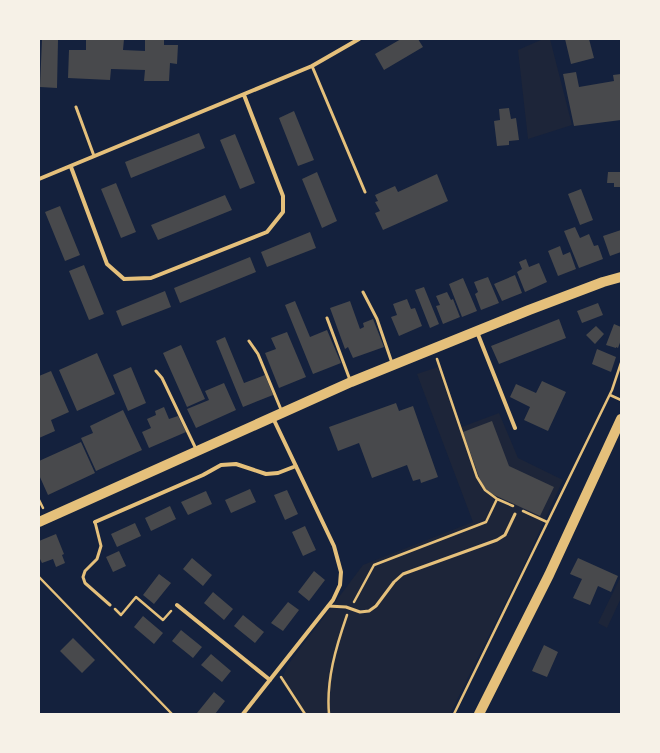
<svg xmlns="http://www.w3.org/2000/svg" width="660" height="753" font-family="'PT Sans',sans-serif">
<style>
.green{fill:#1d2539}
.building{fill:#48494c}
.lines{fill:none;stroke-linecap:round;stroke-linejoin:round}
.path{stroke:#e5c07b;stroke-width:2.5}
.service{stroke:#e5c07b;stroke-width:3}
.minor{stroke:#e5c07b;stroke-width:4}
.primary{stroke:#e5c07b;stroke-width:10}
</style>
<rect width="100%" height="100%" fill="#14213d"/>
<!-- green -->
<path class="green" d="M543 39H550L572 125 528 139 518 50Z
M438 367 459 428 499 413 518 458 563 480 523 567 450 714H305L281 682 287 666 363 565 473 522 417 374Z
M621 576V598L607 628 598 623Z"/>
<!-- building -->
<path class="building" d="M42 39 58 40 57 88 40 87Z
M86 39H124L123 50 145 51V39H164V45H178L177 64 170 63 169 81H144L145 70 111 69 110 80 68 78 69 50H86Z
M401 39H418L423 47 384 70 375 54Z
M565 39H589L594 58 571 64Z
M576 72 579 87 614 81 613 75 621 74V120L574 126 563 74Z
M509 108 511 119 516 118 519 140 509 141V145L497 146 494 121 500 120 499 109Z
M294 111 314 160 298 166 279 118Z
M199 133 205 148 131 178 125 162Z
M235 134 255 183 240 189 220 140Z
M317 172 337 221 322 228 302 179Z
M608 172H621V187H614V183H607Z
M437 174 448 201 383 230 375 213 380 211 375 202 378 201 375 195 395 186 398 192Z
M116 183 136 232 121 238 101 189Z
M581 189 593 220 580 225 568 194Z
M225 195 232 210 158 240 151 225Z
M60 206 80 255 65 261 45 212Z
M575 227 580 238 589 234 594 246 598 245 603 259 579 268 564 231Z
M621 230V252L610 256 603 236Z
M310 232 316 248 267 267 261 252Z
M560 246 563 255 570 252 576 269 558 276 548 251Z
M250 257 256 272 180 303 174 288Z
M526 259 529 267 539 263 547 282 525 292 517 272 522 269 519 262Z
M84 265 104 314 89 320 69 271Z
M515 275 522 293 502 301 494 284Z
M488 277 499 303 481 310 475 294 478 292 474 282Z
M463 278 477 311 462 317 449 284Z
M424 287 439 324 430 328 415 290Z
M165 291 171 307 122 326 116 311Z
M447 292 451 300 453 299 460 317 443 324 436 306 440 305 436 296Z
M407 299 411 309 415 308 422 326 399 336 391 317 397 315 393 304Z
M295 301 310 337 327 330 341 363 313 374 285 305Z
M350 301 360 329 364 327 363 323 373 319 384 347 353 358 348 347 345 349 330 308Z
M598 303 603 315 582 323 577 311Z
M559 319 566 338 499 364 491 346Z
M614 324 621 327 620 338 621 340 618 348 616 347V348L606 345Z
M596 326 604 334 595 344 586 335Z
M287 332 306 377 279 388 265 353 276 349 271 338Z
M225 337 244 383 265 375 273 395 243 407 216 341Z
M181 345 205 399 187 407 163 353Z
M597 349 616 357 611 372 592 364Z
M97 353 115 394 77 411 59 370Z
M131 367 146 403 128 411 113 375Z
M51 371 69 412 51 420 55 431 39 438V376Z
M542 381 566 392 548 431 524 420 530 407 510 397 516 384 536 393Z
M224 383 236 410 196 428 187 409 209 400 205 391Z
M396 403 399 411 413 406 438 477 421 483 420 479 413 481 407 465 372 478 359 443 338 451 329 427Z
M164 407 169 419 178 416 186 432 149 448 142 432 151 428 147 419 156 415 155 411Z
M123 410 142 450 96 471 81 438 93 433 90 426Z
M492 421 509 466 554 487 540 516 490 493 484 487 479 477 463 432Z
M81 442 95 473 48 495 39 475V461Z
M250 489 256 502 231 513 225 500Z
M287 490 298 514 285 520 274 495Z
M206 491 212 504 188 515 181 502Z
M170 506 176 519 151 531 145 518Z
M135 523 141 536 117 547 111 534Z
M305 526 316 550 303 556 292 532Z
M56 534 64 554 62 555 65 563 56 567 53 559 42 563 39 557V541Z
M119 551 126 566 113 572 106 557Z
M192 558 212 575 203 586 183 569Z
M578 558 618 576 611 592 598 586 590 605 573 598 582 579 570 574Z
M314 571 325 580 309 601 298 592Z
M159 574 171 583 154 604 143 595Z
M213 592 233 609 224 620 204 603Z
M288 602 299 610 283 631 271 623Z
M243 615 264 632 255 643 234 626Z
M143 616 163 633 154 644 134 627Z
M181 630 202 647 193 658 172 641Z
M73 638 95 660 82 673 60 651Z
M544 645 558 652 547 677 532 671Z
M211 654 231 671 222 682 201 665Z
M214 692 225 701 215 714H199L197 713Z"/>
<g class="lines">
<!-- path -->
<path class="path" d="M437 359 477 477 485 490 497 499 513 506
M610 395 621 400
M39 500 43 508
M523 511 547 522
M39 577 172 714
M354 602 374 565 486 522 497 499
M115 609 121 615 136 597 163 620 171 611
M281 677 305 714
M329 714C326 680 336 647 347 615
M454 714 612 390 621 363"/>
<!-- service -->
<path class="service" d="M312 66 365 192
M76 107 94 156
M363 292 377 319 392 363
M327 318 350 380
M249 341 258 354 282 412
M156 371 162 378 196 449
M95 522 101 546 97 559 85 571 83 577 85 583 110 605
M328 606 346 607 360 612 369 611 376 606 394 582 403 574 497 540 505 535 515 514"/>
<!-- minor -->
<path class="minor" d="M71 167 107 264 124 279 151 278 267 232 283 212V196L244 95
M39 179 312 66 359 39
M477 332 515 428
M95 522 203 475 221 465 236 464 266 474 278 473 296 466
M177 605 270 680
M243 714 333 600 340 585 341 572 334 546 273 418"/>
<!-- primary -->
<path class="primary" d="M39 522 351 382 529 310 603 282 621 277
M479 714 549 575 621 419"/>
</g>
<!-- border -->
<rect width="660" height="753" fill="none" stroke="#f6f1e7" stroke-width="80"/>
</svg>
